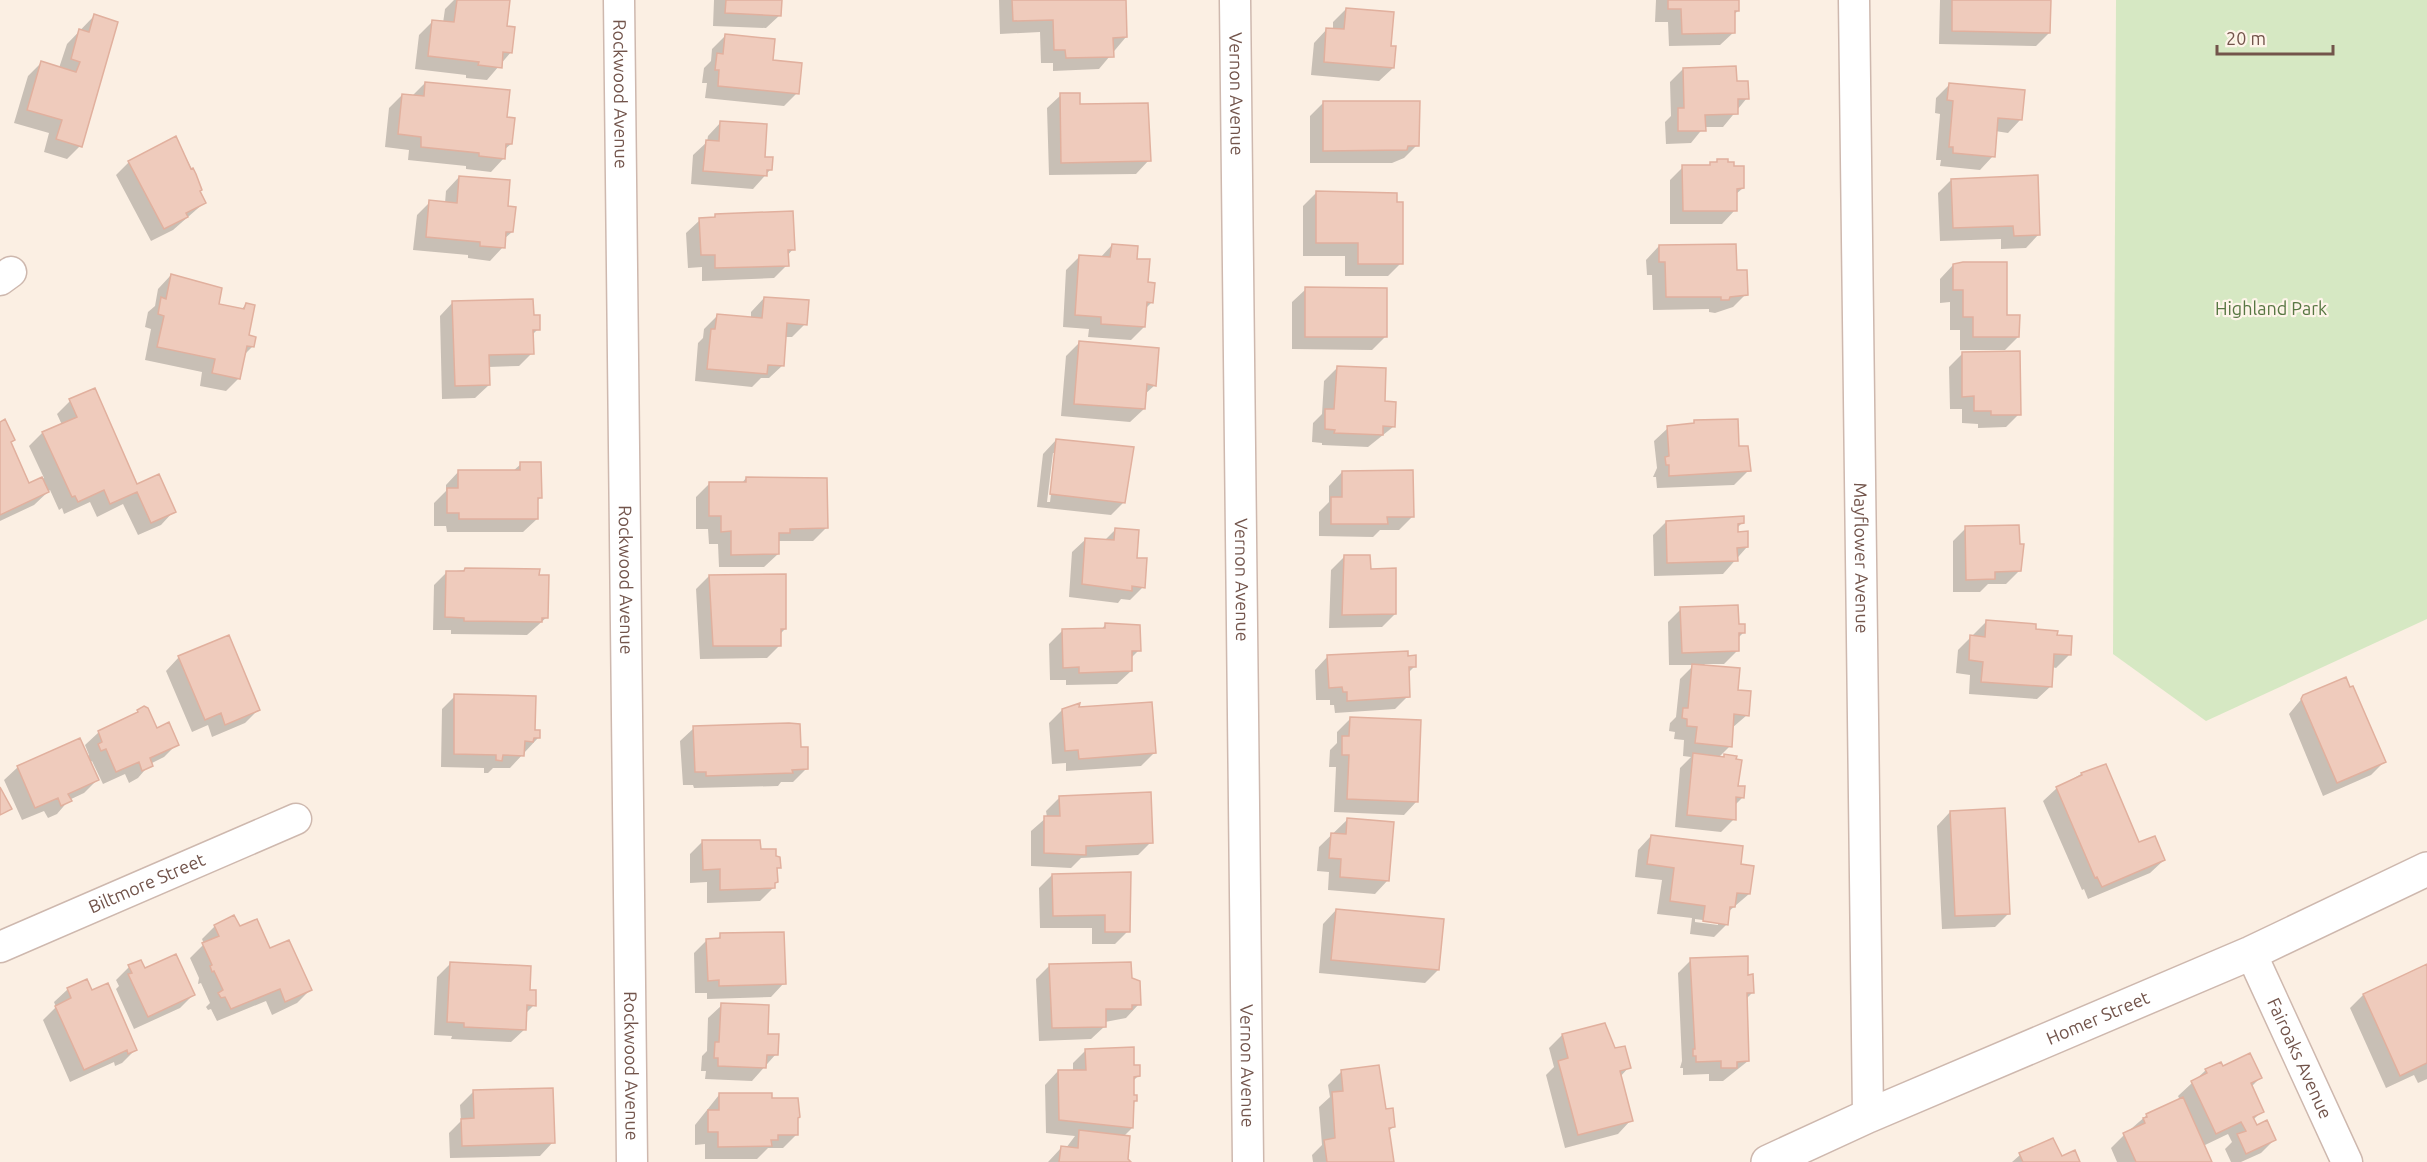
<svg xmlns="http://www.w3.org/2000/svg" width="2427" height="1162" font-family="Ubuntu,sans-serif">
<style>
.green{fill:#d6e8c3}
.shadow{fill:#0003;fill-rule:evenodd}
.building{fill:#efcbbc;stroke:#e1b09e;stroke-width:1.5}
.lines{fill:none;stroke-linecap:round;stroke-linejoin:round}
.minor-casing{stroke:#ceb8ae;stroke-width:33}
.tertiary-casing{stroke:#ceb8ae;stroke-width:36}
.minor{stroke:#fff;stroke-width:30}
.tertiary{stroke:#fff;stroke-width:33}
.labels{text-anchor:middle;stroke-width:4.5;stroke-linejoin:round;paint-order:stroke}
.street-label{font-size:18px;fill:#72544b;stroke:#fef4e9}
.park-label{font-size:18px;fill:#587743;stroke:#fef4e9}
</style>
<rect width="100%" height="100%" fill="#fbefe3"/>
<!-- green -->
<path class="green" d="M2116 0H2427V619L2206 721 2113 654Z"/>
<!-- shadow -->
<path class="shadow" d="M454 0H497L511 52 487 80 466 78V75L415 69 419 35 432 22 443 23 445 9Z
M714 0H780V15L766 28 713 26Z
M999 0H1124L1126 37 1099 69 1053 71V63H1041L1040 32 1000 34Z
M1656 0H1738V11L1733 15 1734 32 1720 45 1669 46 1668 22H1655Z
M1940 0H2049V33L2036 46 1939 44Z
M1346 9 1389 47 1393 68 1379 81 1311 75 1314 43 1327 29 1333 30V22Z
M94 16 80 146 67 159 44 152 49 133 14 123 28 76 41 63 59 68 67 44Z
M725 36 772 61 797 93 784 106 705 98 707 83H702L704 68 711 61 712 49Z
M1683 69 1735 83 1747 98 1723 127H1704L1691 143 1666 144 1665 122 1671 116 1670 82Z
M425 83 505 118 511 144 504 150V158L491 172 466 169V166L408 160 409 150 385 147 389 108 402 95 412 96Z
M1950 84 2021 119 2008 133 1995 131 1993 156 1980 170 1940 166 1941 160H1936L1940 114 1935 113 1936 98Z
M1061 95 1079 106 1149 160 1136 174 1049 175 1047 108Z
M1323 103 1417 145 1404 158 1392 163H1310V116Z
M721 122 763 158 770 170 753 189 691 184 693 155 707 142 708 136Z
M176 138 195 175 198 192 204 203 173 230 151 241 116 175 129 162Z
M1717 161 1743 188 1735 195V210L1722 224H1670V180L1683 167H1707Z
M459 177 507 208 512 232 504 239 503 247 490 261 468 258V255L413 250 417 215 430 202 445 203 446 191Z
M1951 180 2039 234 2026 248 2001 249V239L1940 241 1938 193Z
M1316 193 1401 263 1388 276H1345V256H1303V206Z
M716 215 793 249 787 256V265L774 278 702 281V267L688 268 686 233 700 220 712 219Z
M1112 245 1135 260 1152 302 1145 309 1144 327 1131 340 1088 337 1089 329 1063 327 1066 270 1080 256 1100 258Z
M1659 246 1735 271 1746 294 1733 307 1715 313 1709 312V309L1653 310 1652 275H1647L1646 260Z
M1953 265 2005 316 2018 337 2005 350H1960V330H1950V302L1940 303V279Z
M171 275 217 305 241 310 246 304 247 337 253 346 244 355 239 378 226 391 200 386 202 372 145 360 151 329 145 327 148 312 155 306 158 289Z
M1306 289 1385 337 1372 350 1292 349V302Z
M764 298 805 324 792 337H785L783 365 769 378H761L752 387 695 381 698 343 703 338 704 329 717 316 751 319V312Z
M453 302 532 316 538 329 531 336 532 353 519 366 488 367 489 385 475 398 442 399 440 316Z
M1079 343 1155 385 1144 395V409L1130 422 1061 416 1066 356Z
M1963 353 2019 414 2006 427 1978 428V424L1962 423V409H1950L1949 367Z
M1338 367 1384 403 1393 427 1368 447 1322 445V443L1312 442 1313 423 1322 414 1324 381Z
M70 401 136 486 174 511 161 525 138 535 123 504 97 517 90 502 64 514 62 508 59 510 50 490 34 505 0 521V423L28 485 44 478 29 446 42 433 62 425 57 414Z
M1695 422 1737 448 1749 463 1747 472 1734 485 1657 488 1656 477H1653L1657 468 1654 441 1668 428 1692 425Z
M1056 440 1124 502 1111 515 1037 507 1043 454ZM1053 453H1056L1050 502H1047Z
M521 464 540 498 537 501V519L523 532H447L446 526H434V503L446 491V485L459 471H513Z
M1342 472 1412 517 1399 530H1380L1373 537 1319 536V512L1329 502V486Z
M746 478 826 528 813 541H779L778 554 764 567H719L718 544H709L708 529H696V497L709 484 742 483Z
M1666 522 1742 523 1737 528V533L1747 547 1723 574 1654 576 1653 535Z
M1966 528 2022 545 2019 571 2006 584H1988L1980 592H1953V541Z
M1116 529 1135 559 1143 587 1130 600 1121 599 1118 603 1069 597 1072 552 1086 539 1104 541Z
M1344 557 1369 570 1395 614 1382 627 1329 628 1331 570Z
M465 570 547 617 527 635 451 634V630H433L434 585 447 572Z
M709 576 785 629 780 634V645L767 658 700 659 696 589Z
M1681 609 1737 625 1744 632 1737 639 1738 650 1724 664H1704L1736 691 1747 715 1732 728 1730 746 1720 756 1735 757 1736 787 1743 797 1734 806V819L1721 832 1675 827 1680 768 1691 757 1683 756 1684 740 1674 739 1675 732 1669 731 1670 723 1676 717 1680 679 1694 665H1669L1668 622Z
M1986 622 2056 636 2070 654 2056 668 2052 667 2051 686 2037 699 1969 694 1970 675 1956 673 1958 650Z
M1105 625 1139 650 1130 659 1131 671 1117 684 1066 685V680H1050L1049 644 1062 631 1101 630Z
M1328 656 1407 657 1415 666 1407 674 1408 696 1395 709 1335 713 1334 705H1330V700H1316L1315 670Z
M179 657 258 710 245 723 212 737 208 725 192 732 166 671Z
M455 696 534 731 538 738 510 768H493L488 773H484V768L441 767 442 709Z
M2304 696 2384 762 2371 775 2323 796 2289 714Z
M1078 709 1154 753 1141 766 1066 771V763L1052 764 1049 723 1062 710Z
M138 711 156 730 177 744 164 757 150 764 138 778 129 783 125 774 103 784 92 761 89 763 97 780 84 793 69 800 57 814 48 818 44 811 22 820 4 780 18 767 87 757 89 755 85 745 99 732 132 716Z
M1350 719 1417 801 1404 815 1334 812 1336 767H1329L1330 750 1337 743V732Z
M694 728 799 749 806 769 793 782H781L778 786 694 788 693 785H683L680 741Z
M2106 766 2139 844 2164 860 2150 873 2088 899 2084 889 2082 890 2043 801 2057 788 2081 774Z
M1060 797 1151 842 1138 855 1081 858 1071 868 1031 866V831L1047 817 1046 811Z
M1950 812 2008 914 1995 927 1942 929 1937 826Z
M1348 819 1388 880 1375 894 1328 890 1329 872 1317 871 1319 847Z
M1651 836 1739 866 1749 894 1728 912 1727 924 1714 937 1690 934 1692 918 1657 914 1662 880 1635 877 1638 850ZM1695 919 1718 922V925L1695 922Z
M703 841 759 850 779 867 776 870 773 888 760 901 707 903V882L690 883V854Z
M1052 875 1128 931 1115 944H1092V928H1040L1039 888Z
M1336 910 1438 970 1425 983 1319 973 1323 924Z
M215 926 239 928 270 950 310 990 297 1003 272 1015 266 1001 217 1021 211 1009 208 1010 206 1007 210 1003 201 983 198 984 199 978 190 958 204 944 202 939Z
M721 935 784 983 771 997 707 999V993H695L694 953 707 940H716Z
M1691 960 1753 992 1746 999 1748 1061 1723 1081H1709V1074L1683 1075V1068H1680L1682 1061 1678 973Z
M450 964 528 991 534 1005 525 1014V1029L511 1042 451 1039 452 1036 434 1035 437 977Z
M1050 965 1130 980 1139 1004 1126 1018 1105 1022V1026L1091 1039 1039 1041 1036 979Z
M2427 966V1079L2418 1083 2414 1075 2386 1088 2350 1008 2363 995Z
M129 967 144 970 193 995 180 1008 134 1029 116 989 119 986 116 980Z
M68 989 91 992 135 1050 122 1063 115 1066 114 1062 70 1082 43 1020 56 1007 54 1002Z
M722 1005 766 1035 776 1054 752 1081 705 1079 706 1071H701L702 1056 707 1051 708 1018Z
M1562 1035 1614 1050 1629 1067 1620 1077 1631 1120 1618 1134 1565 1148 1546 1075 1554 1067 1549 1048Z
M1086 1050 1132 1067 1138 1076 1132 1082V1097L1136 1100 1133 1104 1132 1128 1123 1137 1129 1138 1128 1162H1048L1062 1147 1066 1148 1075 1136 1046 1133 1045 1085 1058 1071H1073V1063Z
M2222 1068 2260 1078 2251 1087 2262 1111 2253 1120 2256 1127 2274 1140 2261 1153 2241 1162H2231L2225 1149 2232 1142 2228 1134 2203 1146 2210 1162H2117L2111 1148 2124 1135 2147 1115 2180 1100 2178 1096 2206 1070Z
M1341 1072 1394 1126 1388 1132 1392 1162H1313L1312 1155 1322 1145 1319 1107 1330 1097 1328 1085Z
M474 1091 553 1142 540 1156 450 1158 449 1133 461 1121 460 1105Z
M719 1095 770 1099 796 1119V1135L783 1148H768L757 1159H705V1144L695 1145V1125Z
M2052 1140 2061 1158 2078 1162H2012L2020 1155Z"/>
<!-- building -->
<path class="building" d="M457 0H510L507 26 515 27 512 53 503 52 502 68 478 65 479 62 428 56 432 20 454 22Z
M726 0H782L781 16 725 13Z
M1012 0H1126L1127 37 1113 38 1114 57 1066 58 1065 50H1054L1053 20 1013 21Z
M1668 0H1739V11H1735V33L1682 34 1681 9H1668Z
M1952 0H2051L2050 33 1952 31Z
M1346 8 1394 12 1391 46H1396L1394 68 1324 62 1326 28 1344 29Z
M94 14 118 22 82 147 56 139 62 120 27 110 41 61 76 72 80 62 71 59 79 29 89 32Z
M725 34 775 39 773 60 802 63 799 94 718 86 719 70H715L717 53 723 54Z
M1736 66 1737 81H1748L1749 99H1738V114L1705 115 1706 131H1678V108H1684L1683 68Z
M425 82 510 90 507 117 515 118 512 144H506L505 159 479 156V153L421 147V137L398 134 402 94 424 96Z
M1949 83 2025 90 2022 120 1998 118 1995 157 1953 153V147H1949L1953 101 1947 100Z
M1060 93H1080V104L1148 103 1151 161 1061 163Z
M1323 101H1420L1419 146H1408L1407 150 1323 151Z
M720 121 767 124 765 157H773L772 170H767V176L703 171 706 140 719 141Z
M176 136 191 169 193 168 196 174 202 190 200 191 206 203 186 213 188 217 164 229 128 161Z
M1717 159H1728V162H1734V166H1744V188L1737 189V211H1683L1682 165H1710V162H1717Z
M2038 175 2040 235 2014 236 2013 226 1953 228 1951 179Z
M459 176 510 180 508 206 516 207 513 232H506L505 248 480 246V242L426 237 429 200 457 203Z
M1316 191 1397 193V202H1403V264H1358V243H1316Z
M793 211 795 250H788L789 266 715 268V255H701L699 218 715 217V214Z
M1112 244 1138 246 1137 259H1150L1148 282 1155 283 1153 303 1147 302 1145 327 1101 324V317L1075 315 1079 255 1110 257Z
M1736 244 1737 270H1747L1748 295 1730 297 1729 300H1721V297H1666L1665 262H1659V245Z
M1963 262H2007V315H2020L2019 337H1973V317H1963V290H1953V264Z
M171 274 222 288 219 304 244 309 246 303 255 305 249 335 256 337 254 347 247 346 240 379 212 373 215 359 157 347 164 316 158 314 161 297 166 299Z
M1305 287 1387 288V337H1305Z
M764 297 809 300 807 325 787 323 784 366 768 365 767 374 707 369 711 329H715L717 314 762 318Z
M533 299 534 315H540V330H533L534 354 489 355 490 385 455 386 452 301Z
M1079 341 1159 348 1156 386 1147 384 1145 409 1074 404Z
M2020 351 2021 415H1991V411H1974V396L1962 397V352Z
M1337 366 1386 368 1385 401 1396 402 1395 427 1383 426V435L1334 433 1335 430 1325 429V409H1334Z
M95 388 137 484 159 474 176 512 151 523 137 492 110 504 104 490 78 502 75 496 72 497 42 432 77 417 69 399Z
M5 419 15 440 11 442 29 483 42 477 49 492 0 515V422Z
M1738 419 1739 446H1748L1751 471 1669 476V465H1666L1665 457 1669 456 1667 426 1694 423V420Z
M1056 439 1134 447 1125 503 1050 494Z
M520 462H541L542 498H538V519H459V513H447V488H458V470H520Z
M1413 470 1414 517H1387L1388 524H1331V497H1342V471Z
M746 477 827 478 828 528 790 529V533H779V554L731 555V531L721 532V516H709V482H746Z
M1744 516V523L1738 524V532L1748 531V547L1737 548 1738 561 1667 563 1666 521Z
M2019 525 2020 544H2024L2021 571 1995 572V579L1966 580 1965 526Z
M1115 528 1139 530 1137 558H1147L1145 588 1132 586V591L1082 584 1085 538 1114 540Z
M1344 555H1370L1371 569 1396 568V614L1342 615Z
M465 568 540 569 539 575H549L548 618H542V622L464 621V618L445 617 446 571H464Z
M786 574V629H781V646H713L709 575Z
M1738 605 1739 624H1745V633H1739V651L1682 653 1680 607Z
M1986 620 2036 624V629L2058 631 2057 635 2072 636 2071 655 2054 654 2052 687 1981 682 1983 662 1969 660 1970 635 1985 637Z
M1105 623 1140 625 1141 651H1132V671L1079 673V667L1063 668 1062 629 1105 628Z
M229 635 260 710 225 725 221 713 205 720 178 656Z
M1408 651V656L1416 655V667H1409L1410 697 1347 701V692H1343L1342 687 1329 688 1327 655Z
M1692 664 1740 668 1738 690 1751 691 1749 716 1734 714 1732 747 1695 743 1697 727 1687 726V719L1682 718 1683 708H1688Z
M2346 677 2350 687 2353 686 2386 762 2337 783 2301 699 2303 695Z
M454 694 536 696 535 730H540V738H534L533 742 525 741 524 756 503 755 502 761 496 760V755L454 754Z
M1152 702 1156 753 1079 759 1078 750 1065 751 1062 709 1080 703 1079 707Z
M144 706 148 708 157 728 169 722 179 745 150 758 153 766 142 771 139 762 116 772 106 749 101 751 98 744 102 742 98 731 138 712 137 710Z
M1350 717 1421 720 1418 802 1347 799 1349 755H1342V736H1349Z
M789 723 800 724 801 747H808V769L792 770 793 773 706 776V772H695L693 726Z
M80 738 99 780 68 794 72 801 61 806 58 798 35 808 17 766Z
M1693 753 1724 757V754L1737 756 1736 759 1742 760 1738 786H1745L1744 798 1736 797V820L1687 815Z
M2106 764 2139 842 2155 836 2165 860 2102 887 2097 877 2095 878 2056 787 2082 775 2081 773Z
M0 787 12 809 0 815Z
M1151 792 1153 843 1086 846V855L1044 853V816H1060L1059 796Z
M2005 808 2010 914 1955 916 1950 811Z
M1347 818 1394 822 1389 881 1340 877 1341 859 1329 858 1331 833 1346 834Z
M1651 835 1743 846 1741 864 1754 866 1750 894 1737 893 1735 907H1730L1728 925 1703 921 1705 906 1670 901 1674 868 1647 864Z
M702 840H760L761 849H776V856L780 857 781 868H777L778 882 775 883V888L720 890V869L703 870Z
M1131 872 1130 932H1105V915L1053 916 1052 874Z
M1336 909 1444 919 1439 970 1331 960Z
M234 915 240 926 257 919 270 948 289 940 312 990 285 1002 280 989 231 1009 225 997 221 998 218 993 223 990 214 971 212 972 210 966 212 965 202 943 219 936 214 925Z
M784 932 786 984 719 986V980L708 981 706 939 720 938V933Z
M176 954 195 995 148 1017 128 974 132 973 128 965 141 960 145 968Z
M1748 956V975L1753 974 1754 993H1747L1749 1061 1737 1062V1068H1721V1061L1696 1062V1056H1693V1049H1695L1690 958Z
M450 962 531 966 530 990H536V1006L527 1005 526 1030 464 1027V1023L447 1022Z
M1131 962 1132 978 1140 981 1141 1005H1132V1009H1106V1027L1052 1028 1049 964Z
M2427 964V1063L2400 1076 2363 994Z
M87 979 92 990 108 983 137 1050 128 1054 127 1050 84 1070 55 1006 71 998 67 988Z
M721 1003 769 1005 768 1034H779L778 1055H767L766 1068 718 1066V1058H714L715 1042H719Z
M1605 1023 1615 1048 1625 1046 1631 1068 1620 1071 1633 1121 1578 1135 1558 1061 1568 1058 1562 1034Z
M1134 1047V1065H1140V1076L1134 1077V1095H1137V1101H1134L1133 1128 1059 1120 1058 1070H1086L1085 1049Z
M2250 1053 2262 1078 2251 1083 2264 1112 2253 1117 2257 1125 2267 1120 2276 1140 2246 1154 2237 1134 2246 1131 2241 1122 2216 1134 2191 1081 2207 1073 2205 1069 2221 1062 2223 1066Z
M1379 1065 1386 1109 1393 1108 1395 1127 1389 1128 1394 1162H1327L1324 1140 1335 1138 1332 1092 1343 1091 1341 1070Z
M553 1088 555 1143 462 1146 461 1119 474 1118 473 1090Z
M719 1093H772V1098H798L800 1117 798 1118V1135H778V1140H771L772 1146 718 1147V1132H708V1110H719Z
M2183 1097 2212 1162H2136L2123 1133 2145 1123 2143 1118 2147 1117 2146 1114Z
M1079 1130 1130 1136 1128 1159 1131 1162H1059L1061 1146 1078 1148Z
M2053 1138 2062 1156 2075 1150 2080 1162H2023L2019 1153Z"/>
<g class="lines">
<!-- minor casing -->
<g class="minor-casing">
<g id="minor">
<path id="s1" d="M619 0 632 1162"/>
<path id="s2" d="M1235 0 1248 1162"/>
<path id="s3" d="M1854 0 1868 1116"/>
<path d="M0 280 11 272"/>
<path id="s4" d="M0 947 296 819"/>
<path id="s5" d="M2251 953 2347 1162"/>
</g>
</g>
<!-- tertiary casing -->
<g class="tertiary-casing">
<g id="tertiary">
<path id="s6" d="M1768 1162 1868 1116 2251 953 2427 869"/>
</g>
</g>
<!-- minor -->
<use href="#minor" class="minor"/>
<!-- tertiary -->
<use href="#tertiary" class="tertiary"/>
</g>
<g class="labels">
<!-- street labels -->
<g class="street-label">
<text dy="6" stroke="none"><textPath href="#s1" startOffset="94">Rockwood Avenue</textPath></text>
<text dy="6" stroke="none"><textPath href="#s2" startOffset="94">Vernon Avenue</textPath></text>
<text dy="6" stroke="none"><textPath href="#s3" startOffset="558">Mayflower Avenue</textPath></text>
<text dy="6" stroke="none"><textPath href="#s1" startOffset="580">Rockwood Avenue</textPath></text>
<text dy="6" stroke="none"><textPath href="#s2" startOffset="580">Vernon Avenue</textPath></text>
<text dy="6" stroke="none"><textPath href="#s4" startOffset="160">Biltmore Street</textPath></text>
<text dy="6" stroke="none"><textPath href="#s6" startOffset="360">Homer Street</textPath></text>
<text dy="6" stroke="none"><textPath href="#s5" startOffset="116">Fairoaks Avenue</textPath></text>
<text dy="6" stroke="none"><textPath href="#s1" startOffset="1066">Rockwood Avenue</textPath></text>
<text dy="6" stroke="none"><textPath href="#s2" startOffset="1066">Vernon Avenue</textPath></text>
</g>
<!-- park labels -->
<g class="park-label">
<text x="2271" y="315">Highland Park</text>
</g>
</g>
<!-- scale -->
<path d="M2217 45v9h116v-9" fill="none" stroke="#72544b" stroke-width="3"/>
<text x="2226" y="45" font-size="18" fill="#72544b" stroke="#fef4e9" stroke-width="4.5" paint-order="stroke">20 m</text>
</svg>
